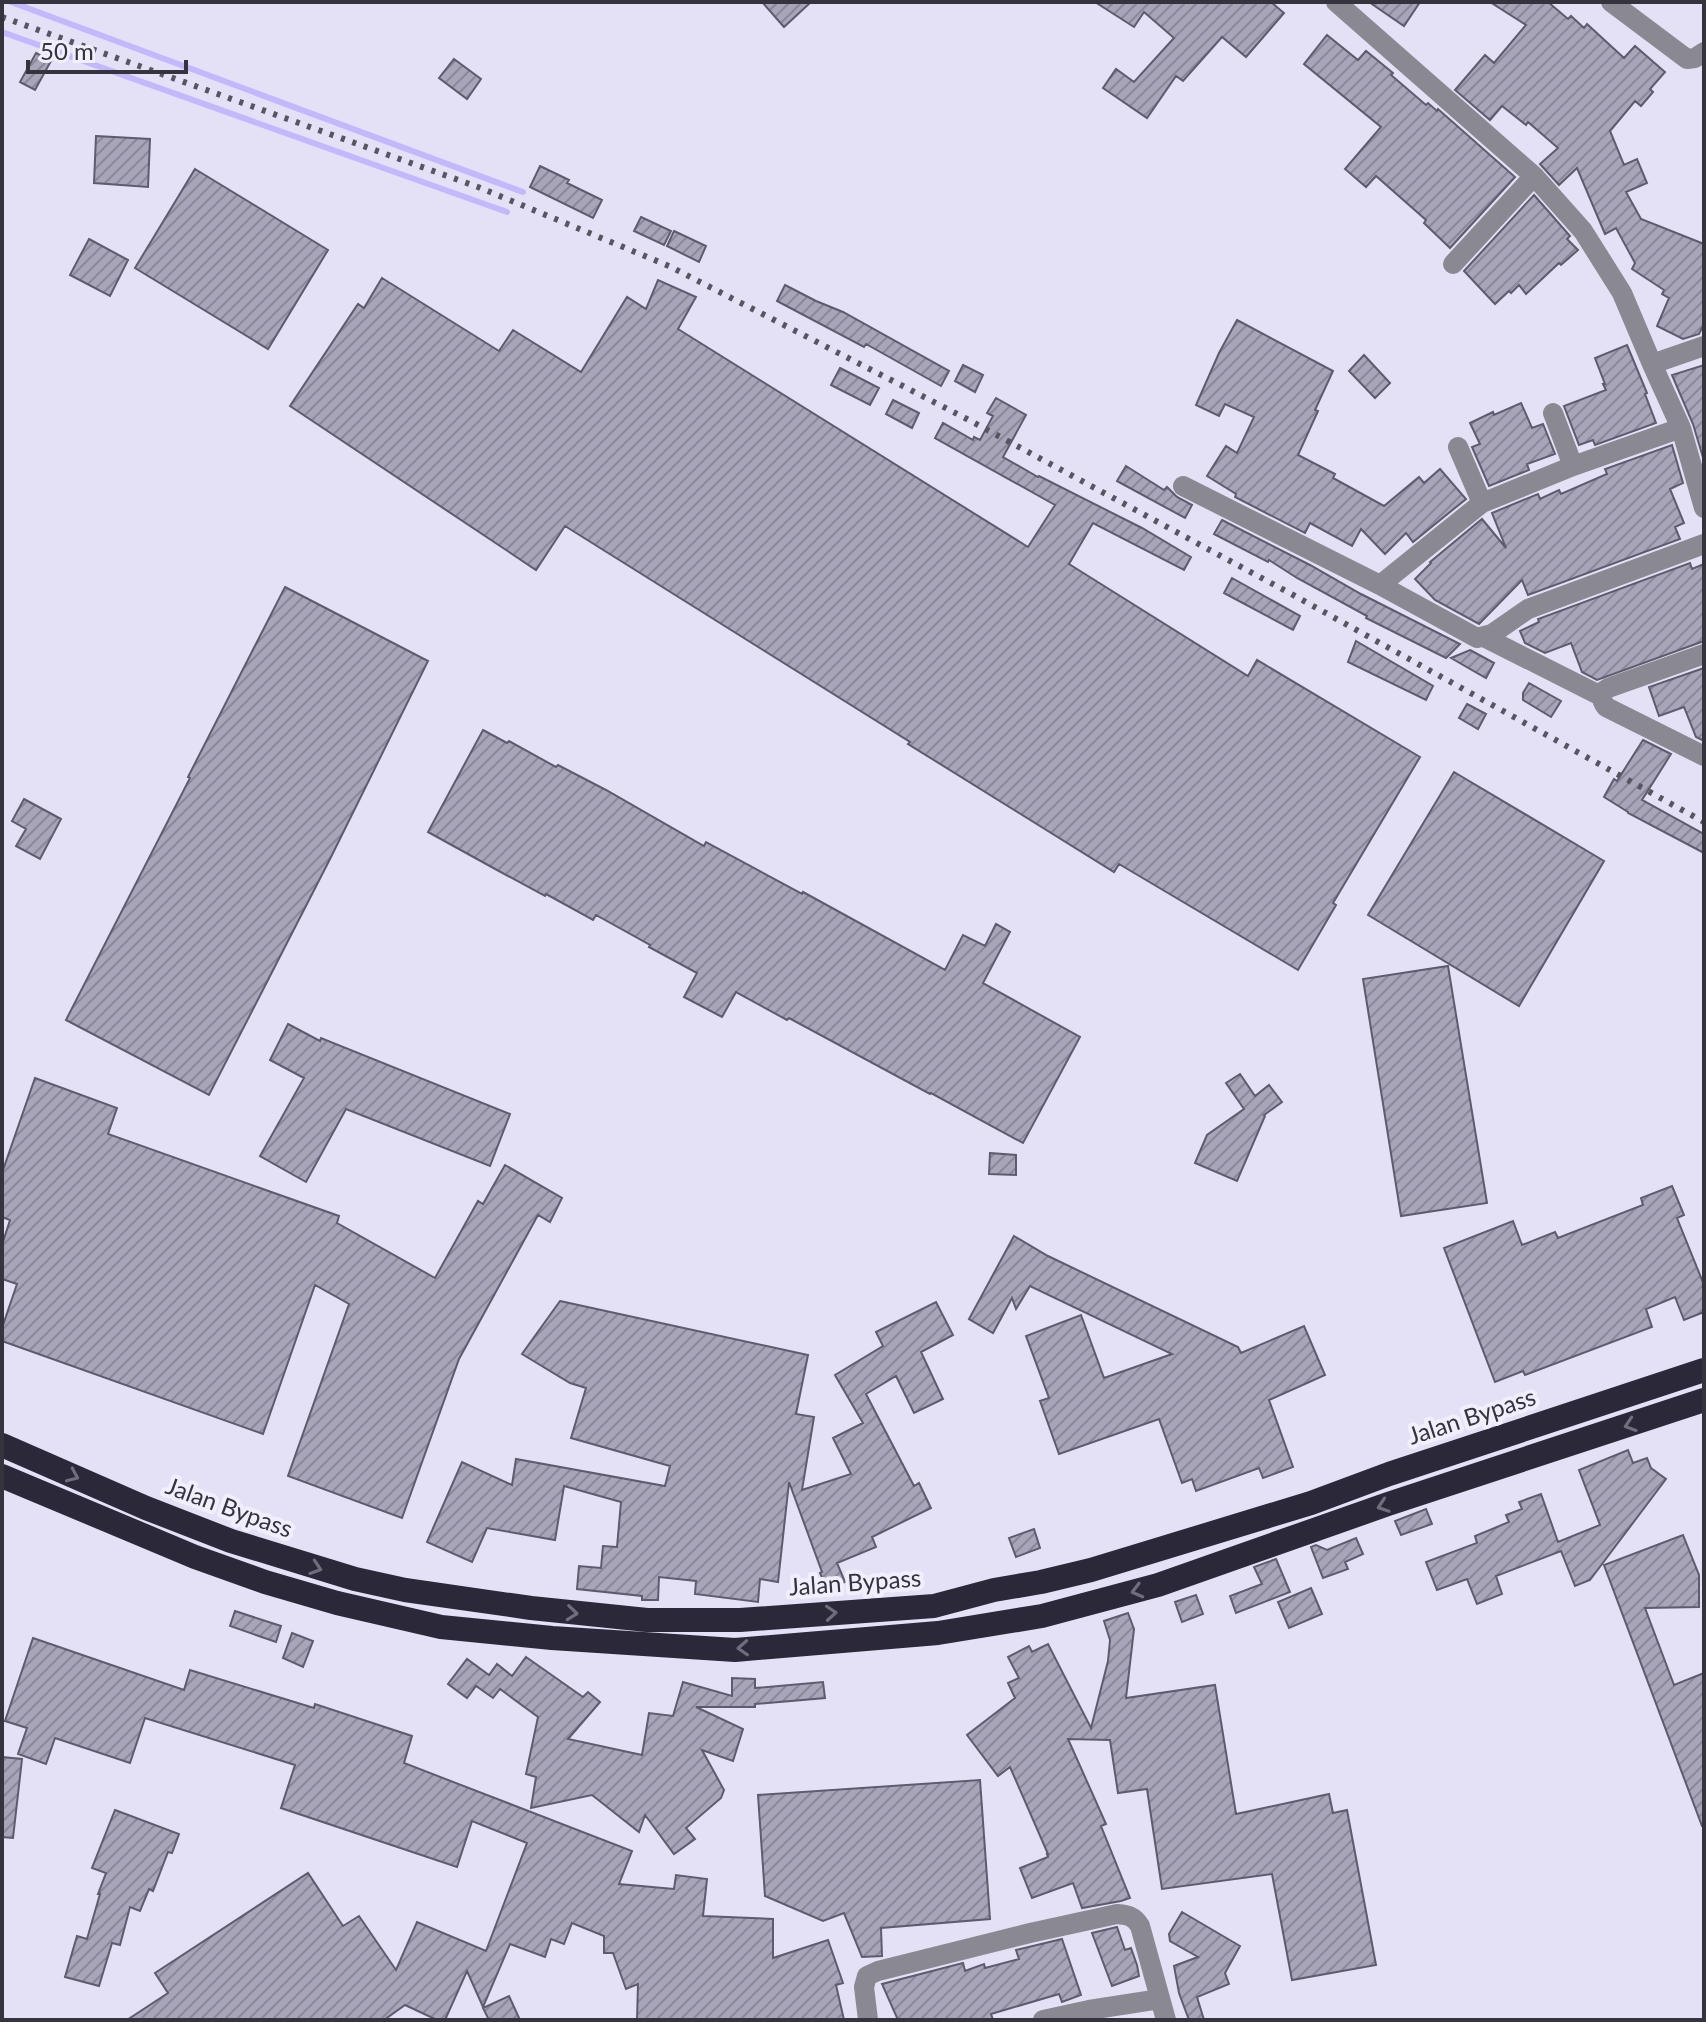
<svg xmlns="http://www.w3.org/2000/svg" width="1706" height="2022" font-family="Lato,sans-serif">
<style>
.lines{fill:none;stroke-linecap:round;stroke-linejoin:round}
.stream{stroke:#c4b8fc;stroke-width:6}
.building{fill:url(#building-hatch);stroke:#5e5b6e;stroke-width:2}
.minor{stroke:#8a8992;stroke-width:20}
.highway{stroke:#2b2839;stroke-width:24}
.rail{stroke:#575561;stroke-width:6;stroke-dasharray:4 8;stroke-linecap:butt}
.oneway{stroke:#706e7e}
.labels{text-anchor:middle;stroke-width:8;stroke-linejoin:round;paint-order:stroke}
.street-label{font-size:24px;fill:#35333c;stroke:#f1effd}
</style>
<defs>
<pattern id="building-hatch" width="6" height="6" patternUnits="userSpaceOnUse" patternTransform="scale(2)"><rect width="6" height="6" fill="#a8a5ba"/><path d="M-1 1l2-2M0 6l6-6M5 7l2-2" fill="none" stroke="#8a8798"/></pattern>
</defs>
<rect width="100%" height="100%" fill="#e4e1f7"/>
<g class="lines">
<!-- stream -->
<path class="stream" d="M11 2 523 192
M2 32 507 212"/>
</g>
<!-- building -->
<path class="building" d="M762 2H811L784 27Z
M1095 2H1271L1284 13 1246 57 1222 37 1183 81 1176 76 1147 118 1103 88 1116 69 1134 82 1174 38 1144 12 1134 27Z
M1369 2H1420L1404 26Z
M1490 2H1548L1568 19 1571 16 1584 28 1587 24 1624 58 1635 46 1665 72 1650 89 1653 92 1641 106 1635 101 1610 131 1624 165 1637 159 1647 183 1626 192 1641 219 1704 244V324L1699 334 1683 339 1657 326 1669 298 1662 294 1664 290 1632 269 1635 263 1616 228 1605 234 1577 168 1559 185 1540 164 1558 148 1528 122 1526 125 1502 106 1490 120 1455 90 1485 55 1494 63 1526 25Z
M1327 35 1358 60 1366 51 1393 73 1391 75 1426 105 1428 103 1437 111 1438 109 1515 177 1450 248 1424 223 1426 220 1376 176 1366 187 1345 169 1381 127 1304 64Z
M36 53 51 61 35 90 20 82Z
M454 59 481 79 467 99 439 78Z
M96 136 150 139 148 187 94 183Z
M540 166 569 180 567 183 602 200 593 218 530 187Z
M195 169 328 250 268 349 135 268Z
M1534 195 1570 236 1567 239 1578 250 1561 265 1559 263 1526 294 1519 285 1511 293 1509 291 1495 304 1464 271Z
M641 217 671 231 664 245 634 231Z
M674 231 706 246 699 262 667 246Z
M89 239 128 260 110 296 70 275Z
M382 278 499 351 513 330 581 372 627 297 646 309 658 280 696 297 678 329 1028 547 1055 505 935 438 943 423 973 440 974 437 980 440 993 416 987 413 996 398 1026 415 1003 457 1038 477 1039 476 1142 528 1191 557 1184 570 1093 523 1069 564 1248 676 1257 660 1420 757 1333 903 1336 905 1298 970 1119 864 1114 872 908 744 910 742 565 526 536 570 290 406 358 304 364 308Z
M785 285 816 301 843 312 949 371 941 386 866 344 864 347 777 301Z
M1237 320 1333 371 1315 410 1318 411 1298 455 1335 474 1333 478 1384 506 1419 477 1424 483 1440 469 1466 499 1413 542 1406 533 1385 554 1361 529 1352 546 1310 523 1305 533 1235 497 1236 494 1207 476 1226 446 1237 453 1254 417 1225 404 1219 416 1196 405 1219 353Z
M1627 345 1647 393 1645 394 1656 423 1595 445 1593 440 1579 445 1564 406 1606 390 1603 384H1605L1595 358Z
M1364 355 1390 383 1375 398 1349 371Z
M963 365 983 375 975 392 955 381Z
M1704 365V461L1693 424 1672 375Z
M840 368 879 388 870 405 831 385Z
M893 400 919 413 912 428 886 414Z
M1521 403 1532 428 1543 424 1555 454 1527 464 1529 470 1489 486 1472 447 1480 444 1470 423 1493 412 1494 415Z
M1672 445 1683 483 1670 489 1684 523 1675 527 1680 539 1528 595 1522 580 1479 624 1435 600 1415 579 1431 563 1430 562 1482 519 1506 548 1492 513 1538 494 1540 499 1559 490 1561 494 1607 474 1605 469Z
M1126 466 1164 490 1167 487 1177 497 1192 505 1185 518 1117 481Z
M1222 520 1310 565 1361 594 1460 644 1446 658 1366 618 1367 616 1297 578 1269 560 1268 562 1214 534Z
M1690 563 1692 569 1704 564V641L1597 680 1582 672 1571 643 1545 653 1525 643 1520 631 1539 622 1538 619Z
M1232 578 1300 616 1293 630 1224 593Z
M285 587 428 661 330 859 209 1095 66 1020 190 778 188 777Z
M1356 641 1433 686 1426 700 1348 662Z
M1470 650 1494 663 1486 678 1451 658Z
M1704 668V741L1696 737 1684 707 1659 716 1649 687Z
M1529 683 1561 701 1551 717 1523 700V693Z
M1467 704 1486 714 1478 729 1459 718Z
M483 730 507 743 509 741 556 767 558 765 606 790 704 846 706 842 802 894 803 892 945 970 963 935 985 946 996 924 1010 932 983 983 1080 1037 1023 1143 931 1093 930 1094 789 1018 787 1020 736 992 722 1017 684 997 697 973 649 947 650 945 596 915 593 920 546 894 545 896 497 870 428 832Z
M1643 740 1671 754 1642 800 1704 834V853L1628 813V812L1604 797 1614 779 1617 781Z
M1454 772 1604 861 1519 1006 1368 915Z
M24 799 61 819 40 859 16 846 26 829 12 821Z
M1448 966 1487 1203 1401 1216 1363 979Z
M288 1024 320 1041 321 1038 510 1114 490 1166 346 1109 306 1182 260 1156 304 1078 270 1060Z
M1240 1074 1255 1096 1269 1085 1282 1102 1264 1115 1265 1116 1237 1181 1195 1163 1207 1135 1244 1109 1226 1083Z
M35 1078 117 1108 108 1134 339 1216 337 1223 435 1278 478 1201 483 1204 505 1165 562 1198 550 1222 538 1215 459 1359 402 1518 288 1476 349 1304 315 1285 263 1434 2 1341V1328L17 1284 2 1279V1245L10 1220 2 1217V1173Z
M990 1153 1016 1155V1175L989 1174Z
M1672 1186 1684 1215 1677 1218 1704 1285V1312L1684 1320 1675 1297 1646 1309 1652 1327 1525 1375 1523 1371 1495 1382 1444 1248 1513 1221 1522 1245 1555 1232 1558 1238 1643 1205 1641 1198Z
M1014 1236 1048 1256 1238 1347 1241 1353 1304 1326 1325 1375 1269 1400 1293 1467 1263 1478 1259 1468 1196 1491 1192 1479 1182 1483 1159 1419 1059 1454 1040 1401 1049 1398 1026 1336 1081 1315 1104 1378 1172 1354 1030 1286 1016 1309 1012 1298 993 1333 969 1319Z
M560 1301 808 1355 796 1414 814 1417 802 1490 851 1474 833 1438 863 1423 835 1375 883 1346 876 1332 936 1302 953 1335 921 1352 943 1399 914 1413 896 1376 866 1394 914 1486 919 1483 931 1508 872 1537 876 1547 837 1563 845 1582 827 1589 820 1573 822 1572 789 1482 778 1582 760 1579 758 1602 695 1594 696 1581 659 1577 658 1600H642V1596L577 1589 579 1566 601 1568 603 1546 617 1547 621 1502 564 1486 555 1540 487 1528 472 1562 427 1542 462 1462 512 1485 516 1459 665 1486 670 1466 571 1438 586 1388 570 1383 522 1354Z
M1628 1450 1633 1463 1647 1458 1651 1468 1666 1479 1590 1580 1575 1586 1561 1551 1496 1576 1502 1594 1477 1604 1467 1579 1437 1590 1426 1562 1477 1543 1475 1536 1509 1522 1506 1515 1522 1509 1519 1502 1541 1494 1558 1542 1600 1525 1579 1470Z
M1426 1509 1432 1524 1401 1535 1395 1521Z
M1034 1529 1040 1548 1016 1557 1009 1538Z
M1683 1535 1699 1575V1607L1645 1608 1674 1685 1704 1673V1826H1702L1604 1565Z
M1356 1538 1363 1554 1345 1562 1348 1569 1323 1578 1311 1547 1316 1545 1327 1550Z
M1276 1559 1290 1592 1236 1613 1230 1596 1262 1584 1254 1567Z
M1311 1588 1322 1614 1289 1628 1278 1602Z
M1196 1595 1203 1614 1182 1622 1175 1602Z
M235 1611 281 1626 276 1642 230 1626Z
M1128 1613 1134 1629 1126 1698 1215 1685 1236 1814 1329 1794 1333 1813 1347 1810 1376 1965 1292 1980 1272 1874 1162 1889 1147 1789 1118 1793 1110 1740 1068 1739 1106 1824 1101 1826 1130 1898 1121 1901 1082 1908 1073 1883 1032 1898 1020 1868 1048 1857 1047 1854H1048L1010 1767 998 1776 967 1735 1015 1698 1008 1683 1019 1678 1008 1657 1029 1646 1032 1652 1048 1644 1091 1728 1108 1661 1110 1640 1104 1621Z
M292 1633 313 1641 303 1667 283 1658Z
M33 1638 184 1690 190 1670 314 1708 315 1704 412 1736 404 1763 632 1851 619 1884 674 1889 676 1875 707 1879 703 1916 773 1919V1958L828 1940 843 1983 836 1985 844 2020H637L638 1984 626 1989 613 1953H604V1936L572 1923 564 1944 551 1939 545 1957 510 1944 483 2007 467 1971 445 2020H437L405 2005 384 2020H127L168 1993 155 1973 308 1873 343 1926 359 1916 396 1970 417 1922 486 1951 527 1843 472 1821 457 1867 281 1808 295 1765 145 1718 130 1763 55 1738 46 1764 18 1754 27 1728 5 1721Z
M526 1657 583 1697 588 1692 600 1702 568 1739 642 1755 649 1713 673 1716 683 1682 732 1696V1678L755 1679V1688L823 1682 825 1698 755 1704V1707H696L743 1729 733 1761 702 1750 724 1790 721 1798 686 1828 695 1839 674 1854 645 1815 639 1832 592 1795 531 1808 536 1777 526 1774 538 1717 500 1689 493 1698 476 1686 467 1698 448 1684 467 1659 489 1675 497 1664 512 1676Z
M2 1757 22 1759 13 1838 2 1837Z
M980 1780 990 1919 881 1928 882 1956 862 1957 844 1913 823 1921 765 1896 758 1795Z
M115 1810 179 1834 172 1853 168 1852 153 1891 149 1889 140 1911 130 1907 120 1945 112 1943 99 1986 65 1977 77 1936 87 1939 100 1894H98L106 1873 92 1868Z
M1182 1912 1240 1946 1225 1973 1229 1984 1197 1997 1204 2020H1189L1179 1993 1174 1966 1198 1957 1170 1941 1169 1934Z
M1117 1927 1125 1950 1131 1948 1137 1965 1139 1976 1112 1986 1092 1933Z
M1062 1939 1081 1995 1062 2002 1059 1994 991 2014 993 2020H898L882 1984 963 1963 965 1971 984 1964 985 1968 1019 1959 1016 1950Z
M509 1996 520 2020H489L483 2008Z"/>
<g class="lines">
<!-- minor -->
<path class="minor" d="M1336 2 1534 176 1583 231 1622 293 1652 364 1704 346
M1611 2 1687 59 1695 58 1704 52
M1453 264 1534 176
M1652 364 1681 428 1704 508
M1553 413 1573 466
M1458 447 1482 503
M1183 486 1380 585 1482 503 1573 466 1681 428
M1380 585 1477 638 1492 634 1528 609 1704 544
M1484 637 1601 696
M1704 654 1608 688 1602 692C1601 698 1602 702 1606 707L1704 756
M868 2020 864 1987 867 1976 878 1971 1030 1933 1117 1914C1128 1915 1134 1916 1140 1926L1166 2020
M1043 2020 1089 2010 1160 1999"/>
<!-- highway -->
<path class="highway" d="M2 1445 146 1508 231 1541 355 1579 405 1590 531 1608 647 1620H740L934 1606 994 1590 1041 1582 1091 1570 1311 1503 1389 1474 1704 1370
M2 1476 195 1557 265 1582 337 1603 441 1627 552 1638 735 1650 938 1633 1042 1616 1158 1585 1388 1504 1704 1400"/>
<!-- rail -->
<path class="rail" d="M2 17 478 187 669 266 967 419 1295 596 1704 822"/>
</g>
<!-- one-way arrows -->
<defs><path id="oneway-chevron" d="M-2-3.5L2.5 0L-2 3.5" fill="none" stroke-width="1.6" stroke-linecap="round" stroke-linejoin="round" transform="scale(2)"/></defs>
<g class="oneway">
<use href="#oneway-chevron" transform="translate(1630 1425) rotate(162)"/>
<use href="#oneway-chevron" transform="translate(73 1476) rotate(24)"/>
<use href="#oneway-chevron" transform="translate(1383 1506) rotate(161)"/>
<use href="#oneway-chevron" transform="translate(316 1568) rotate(18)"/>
<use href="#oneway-chevron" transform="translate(1137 1591) rotate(165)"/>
<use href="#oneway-chevron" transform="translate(572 1613) rotate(6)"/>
<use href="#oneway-chevron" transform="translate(831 1613) rotate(-4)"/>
<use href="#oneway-chevron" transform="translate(743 1648) rotate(177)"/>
</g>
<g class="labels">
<!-- street labels -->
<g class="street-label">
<text transform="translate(1472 1417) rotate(-18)" y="8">Jalan Bypass</text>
<text transform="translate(229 1508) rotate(20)" y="8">Jalan Bypass</text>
<text transform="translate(855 1583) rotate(-4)" y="8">Jalan Bypass</text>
</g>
</g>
<!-- border -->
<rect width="1706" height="2022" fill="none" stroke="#35333c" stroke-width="8"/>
<!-- scale -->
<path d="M28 60v12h158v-12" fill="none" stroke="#35333c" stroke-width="4"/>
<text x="40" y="60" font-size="24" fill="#35333c" stroke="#f1effd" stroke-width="6" paint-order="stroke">50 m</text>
</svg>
